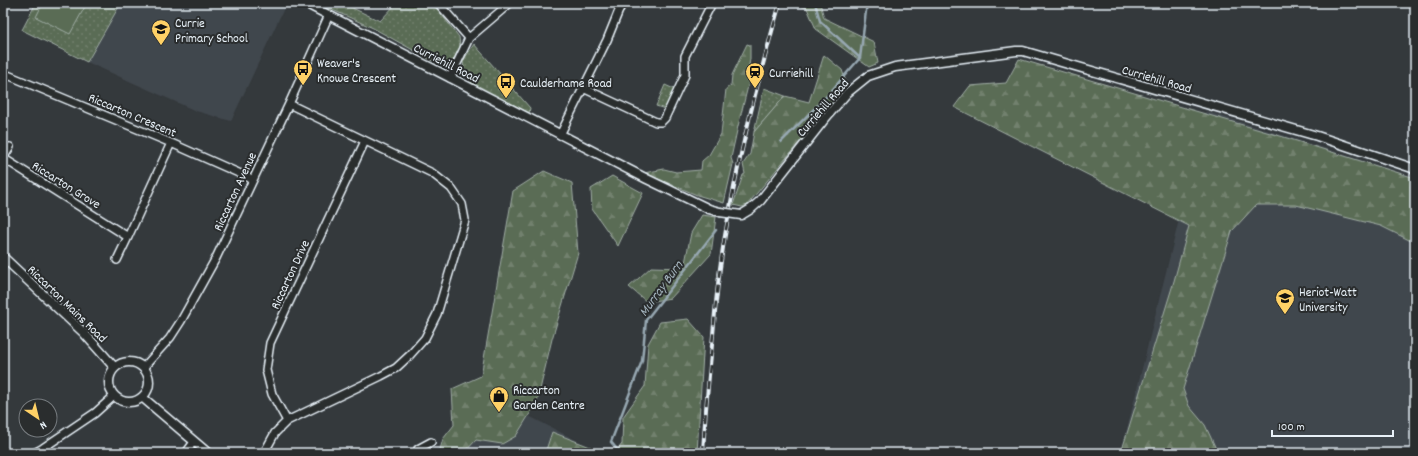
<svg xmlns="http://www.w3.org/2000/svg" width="1418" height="456" font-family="Dekko,sans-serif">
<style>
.built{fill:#41474d}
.green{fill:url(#green-dots);stroke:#a1aea6}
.forest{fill:url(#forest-firs);stroke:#a1aea6}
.pitch{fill:#5a6c55;stroke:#a1aea6}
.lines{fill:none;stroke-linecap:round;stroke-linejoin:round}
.stream{stroke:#97a8b2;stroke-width:2.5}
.minor-casing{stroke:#e8f1f8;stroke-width:10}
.tertiary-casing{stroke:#e8f1f8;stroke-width:11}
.minor{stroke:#2a2d2e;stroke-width:7}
.tertiary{stroke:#2a2d2e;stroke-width:8}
.rail-casing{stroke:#e8f1f8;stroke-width:4}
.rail{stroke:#2a2d2e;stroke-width:2.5;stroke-dasharray:8;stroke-linecap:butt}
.tertiary-bridge-casing{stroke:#e8f1f8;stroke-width:11;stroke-linecap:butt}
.tertiary-bridge{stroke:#2a2d2e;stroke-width:8}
.labels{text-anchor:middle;stroke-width:4;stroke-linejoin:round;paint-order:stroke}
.poi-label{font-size:13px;fill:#e8f1f8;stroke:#2a2d2e;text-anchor:start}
.street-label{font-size:13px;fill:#e8f1f8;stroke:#2a2d2e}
.water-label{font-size:14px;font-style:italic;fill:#a4b4be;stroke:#2a2d2e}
</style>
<defs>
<pattern id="green-dots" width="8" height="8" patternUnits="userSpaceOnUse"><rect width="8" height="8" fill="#5a6c55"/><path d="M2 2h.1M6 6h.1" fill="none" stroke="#72816e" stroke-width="1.8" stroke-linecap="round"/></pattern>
<pattern id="forest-firs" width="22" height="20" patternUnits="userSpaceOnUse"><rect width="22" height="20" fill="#5a6c55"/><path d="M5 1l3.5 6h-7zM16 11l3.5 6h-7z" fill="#72816e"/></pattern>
</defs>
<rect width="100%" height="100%" fill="#34393c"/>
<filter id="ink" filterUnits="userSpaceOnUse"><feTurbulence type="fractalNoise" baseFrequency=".025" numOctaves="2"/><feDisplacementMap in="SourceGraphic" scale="8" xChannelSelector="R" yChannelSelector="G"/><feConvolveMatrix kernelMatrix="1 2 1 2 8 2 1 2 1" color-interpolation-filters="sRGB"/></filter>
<g filter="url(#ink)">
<!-- built -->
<path class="built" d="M36 3H285L286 4 231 121 196 111 87 62 22 30Z
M1206 111 1415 177V453H1121Z
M494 398 597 451V453H442Z"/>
<!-- green -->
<path class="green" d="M36 3H121L87 62 22 30Z
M317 3H342L380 21 397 3H430L438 10 459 37 460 47 452 62 442 66 373 28Z
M474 44 530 108 529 113 471 82 464 69 463 61Z
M665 85 674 89 665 109 656 106Z
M764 88 785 96 754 132Z"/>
<!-- forest -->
<path class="forest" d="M789 3H820L824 18 874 42 878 63 869 67 816 29 807 8Z
M747 44 750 45V59L749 65 753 66 738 126 731 158 733 164 724 203 697 195 644 173 664 169 676 172 701 170 702 161 709 155 721 134 726 89 731 85 732 75Z
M824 55 842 70 847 85 747 205 742 207 733 205 743 175 745 174 743 164 750 154 754 132 785 96 809 102Z
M1019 59 1287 138 1415 178V243L1381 226 1296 205H1256L1232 231 1183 389 1189 406 1205 425 1218 453H1121L1174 281 1189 226 954 107 970 86 1006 83Z
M544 171 572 183 578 253 552 339 537 402 516 436 502 444 476 440 464 453H439L443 439 454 425 452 389 481 376 513 191Z
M612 176 643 193 618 246 592 209 591 189Z
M702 215 716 217 711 254 671 298 647 302 629 287 651 267 684 268 691 233Z
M688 319 704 337 697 453H615L622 444 623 417 645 386 648 344 660 322Z
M552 432 593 448 595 453H545Z"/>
<!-- pitch -->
<path class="pitch" d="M43 3H87L70 34 36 17Z"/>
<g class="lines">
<!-- stream -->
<path class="stream" d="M815 3 820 21 860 58
M781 142 825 98 860 58 867 3
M620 453 611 442 642 361 646 320 716 230"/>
<!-- minor casing -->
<g class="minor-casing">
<path id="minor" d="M438 3 469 38
M3 73 171 143 252 179
M450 78 469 38 510 3
M583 88 656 122H661L665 118 685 75V56L712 3
M560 135 607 40 622 3
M10 147 3 158 128 237 171 143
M117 260 128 237
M143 368 170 338 181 321 216 258 289 104 329 15
M287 421 272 394 266 370 270 343 365 141
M34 453 43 448 95 413 114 396
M186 453 194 442
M264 453 275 433 287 421 381 376 396 368 410 355 425 338 437 314 465 220 462 204 451 188 432 173 289 104
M419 453 418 449 431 442"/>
</g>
<!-- tertiary casing -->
<g class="tertiary-casing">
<path id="tertiary" d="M305 3 647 179 709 209 720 212
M741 215 751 209 760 201 823 121 847 93 868 76 895 67 1016 51H1023L1317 136 1415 169
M3 257 84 333 115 368
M109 382a20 20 0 1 1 40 0a20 20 0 1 1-40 0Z
M142 397 208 453"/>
</g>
<!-- minor -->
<use href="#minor" class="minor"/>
<!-- tertiary -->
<use href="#tertiary" class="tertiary"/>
<!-- rail casing -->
<g class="rail-casing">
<path id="rail" d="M703 453C705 414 709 374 713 335 716 298 720 261 727 224 740 150 759 76 780 3"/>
</g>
<!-- rail -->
<use href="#rail" class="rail"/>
<!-- tertiary-bridge casing -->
<g class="tertiary-bridge-casing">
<path id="tertiary-bridge" d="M720 212 741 215"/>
</g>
<!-- tertiary-bridge -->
<use href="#tertiary-bridge" class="tertiary-bridge"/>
</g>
</g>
<!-- icons -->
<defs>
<g id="school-pin" transform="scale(1)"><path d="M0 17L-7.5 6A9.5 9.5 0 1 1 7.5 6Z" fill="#ffd166" stroke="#2a2d2e"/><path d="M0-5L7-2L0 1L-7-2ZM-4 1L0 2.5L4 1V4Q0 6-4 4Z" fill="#111"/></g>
<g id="bus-pin" transform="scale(1)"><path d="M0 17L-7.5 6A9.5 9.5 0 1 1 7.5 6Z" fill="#ffd166" stroke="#2a2d2e"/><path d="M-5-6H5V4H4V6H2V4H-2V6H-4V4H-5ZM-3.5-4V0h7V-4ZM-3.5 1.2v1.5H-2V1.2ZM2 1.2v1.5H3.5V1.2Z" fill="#111"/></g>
<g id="station-pin" transform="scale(1)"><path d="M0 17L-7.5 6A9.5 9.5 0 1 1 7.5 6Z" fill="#ffd166" stroke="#2a2d2e"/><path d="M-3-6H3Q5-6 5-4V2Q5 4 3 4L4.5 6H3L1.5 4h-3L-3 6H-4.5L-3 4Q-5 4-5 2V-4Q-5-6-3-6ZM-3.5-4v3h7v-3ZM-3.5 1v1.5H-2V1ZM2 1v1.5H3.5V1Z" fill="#111"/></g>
<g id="university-pin" transform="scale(1)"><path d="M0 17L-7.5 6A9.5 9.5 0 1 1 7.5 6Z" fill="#ffd166" stroke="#2a2d2e"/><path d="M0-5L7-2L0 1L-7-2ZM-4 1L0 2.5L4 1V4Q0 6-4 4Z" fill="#111"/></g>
<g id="shop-pin" transform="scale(1)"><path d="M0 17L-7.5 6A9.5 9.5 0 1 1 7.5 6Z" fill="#ffd166" stroke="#2a2d2e"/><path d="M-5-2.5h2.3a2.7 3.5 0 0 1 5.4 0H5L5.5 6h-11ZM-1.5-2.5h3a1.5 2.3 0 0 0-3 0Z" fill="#111"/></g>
</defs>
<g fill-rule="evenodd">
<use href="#school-pin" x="161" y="29"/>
<use href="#bus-pin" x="303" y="69"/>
<use href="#station-pin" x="755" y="72"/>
<use href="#bus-pin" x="506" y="82"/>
<use href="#university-pin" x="1285" y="298"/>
<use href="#shop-pin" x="499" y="396"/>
</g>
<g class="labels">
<!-- poi labels -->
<g class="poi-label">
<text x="175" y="27">Currie<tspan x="175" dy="15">Primary School</tspan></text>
<text x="317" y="67">Weaver's<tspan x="317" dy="15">Knowe Crescent</tspan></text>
<text x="769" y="77">Curriehill</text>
<text x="520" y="87">Caulderhame Road</text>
<text x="1299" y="296">Heriot-Watt<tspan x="1299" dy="15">University</tspan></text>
<text x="513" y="394">Riccarton<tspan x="513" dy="15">Garden Centre</tspan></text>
</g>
<!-- street labels -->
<g class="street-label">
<text transform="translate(447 62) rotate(27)" y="5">Curriehill Road</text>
<text transform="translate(1157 78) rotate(16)" y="5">Curriehill Road</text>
<text transform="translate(822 107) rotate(-49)" y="5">Curriehill Road</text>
<text transform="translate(133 114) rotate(23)" y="5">Riccarton Crescent</text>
<text transform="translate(67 184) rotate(32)" y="5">Riccarton Grove</text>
<text transform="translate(234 191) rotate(-65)" y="5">Riccarton Avenue</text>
<text transform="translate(289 274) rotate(-65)" y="5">Riccarton Drive</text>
<text transform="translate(68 303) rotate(44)" y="5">Riccarton Mains Road</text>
</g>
<!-- water labels -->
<g class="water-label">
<text transform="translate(660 288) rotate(-54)" y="5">Murray Burn</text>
</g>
</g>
<!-- margin -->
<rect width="1418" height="456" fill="none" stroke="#2a2d2e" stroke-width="16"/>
<rect x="8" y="8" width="1402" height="440" fill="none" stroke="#e8f1f8" stroke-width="1.5" filter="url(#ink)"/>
<!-- north arrow -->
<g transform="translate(38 418) rotate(145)"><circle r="19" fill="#2a2d2e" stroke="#767b7f"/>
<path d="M0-3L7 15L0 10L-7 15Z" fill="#ffd166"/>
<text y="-6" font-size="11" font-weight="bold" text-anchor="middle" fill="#e8f1f8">N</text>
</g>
<!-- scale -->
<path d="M1272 430v6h121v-6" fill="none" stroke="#e8f1f8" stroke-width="2"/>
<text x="1278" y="430" font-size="12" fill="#e8f1f8" stroke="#2a2d2e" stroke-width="3" paint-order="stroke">100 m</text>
</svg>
